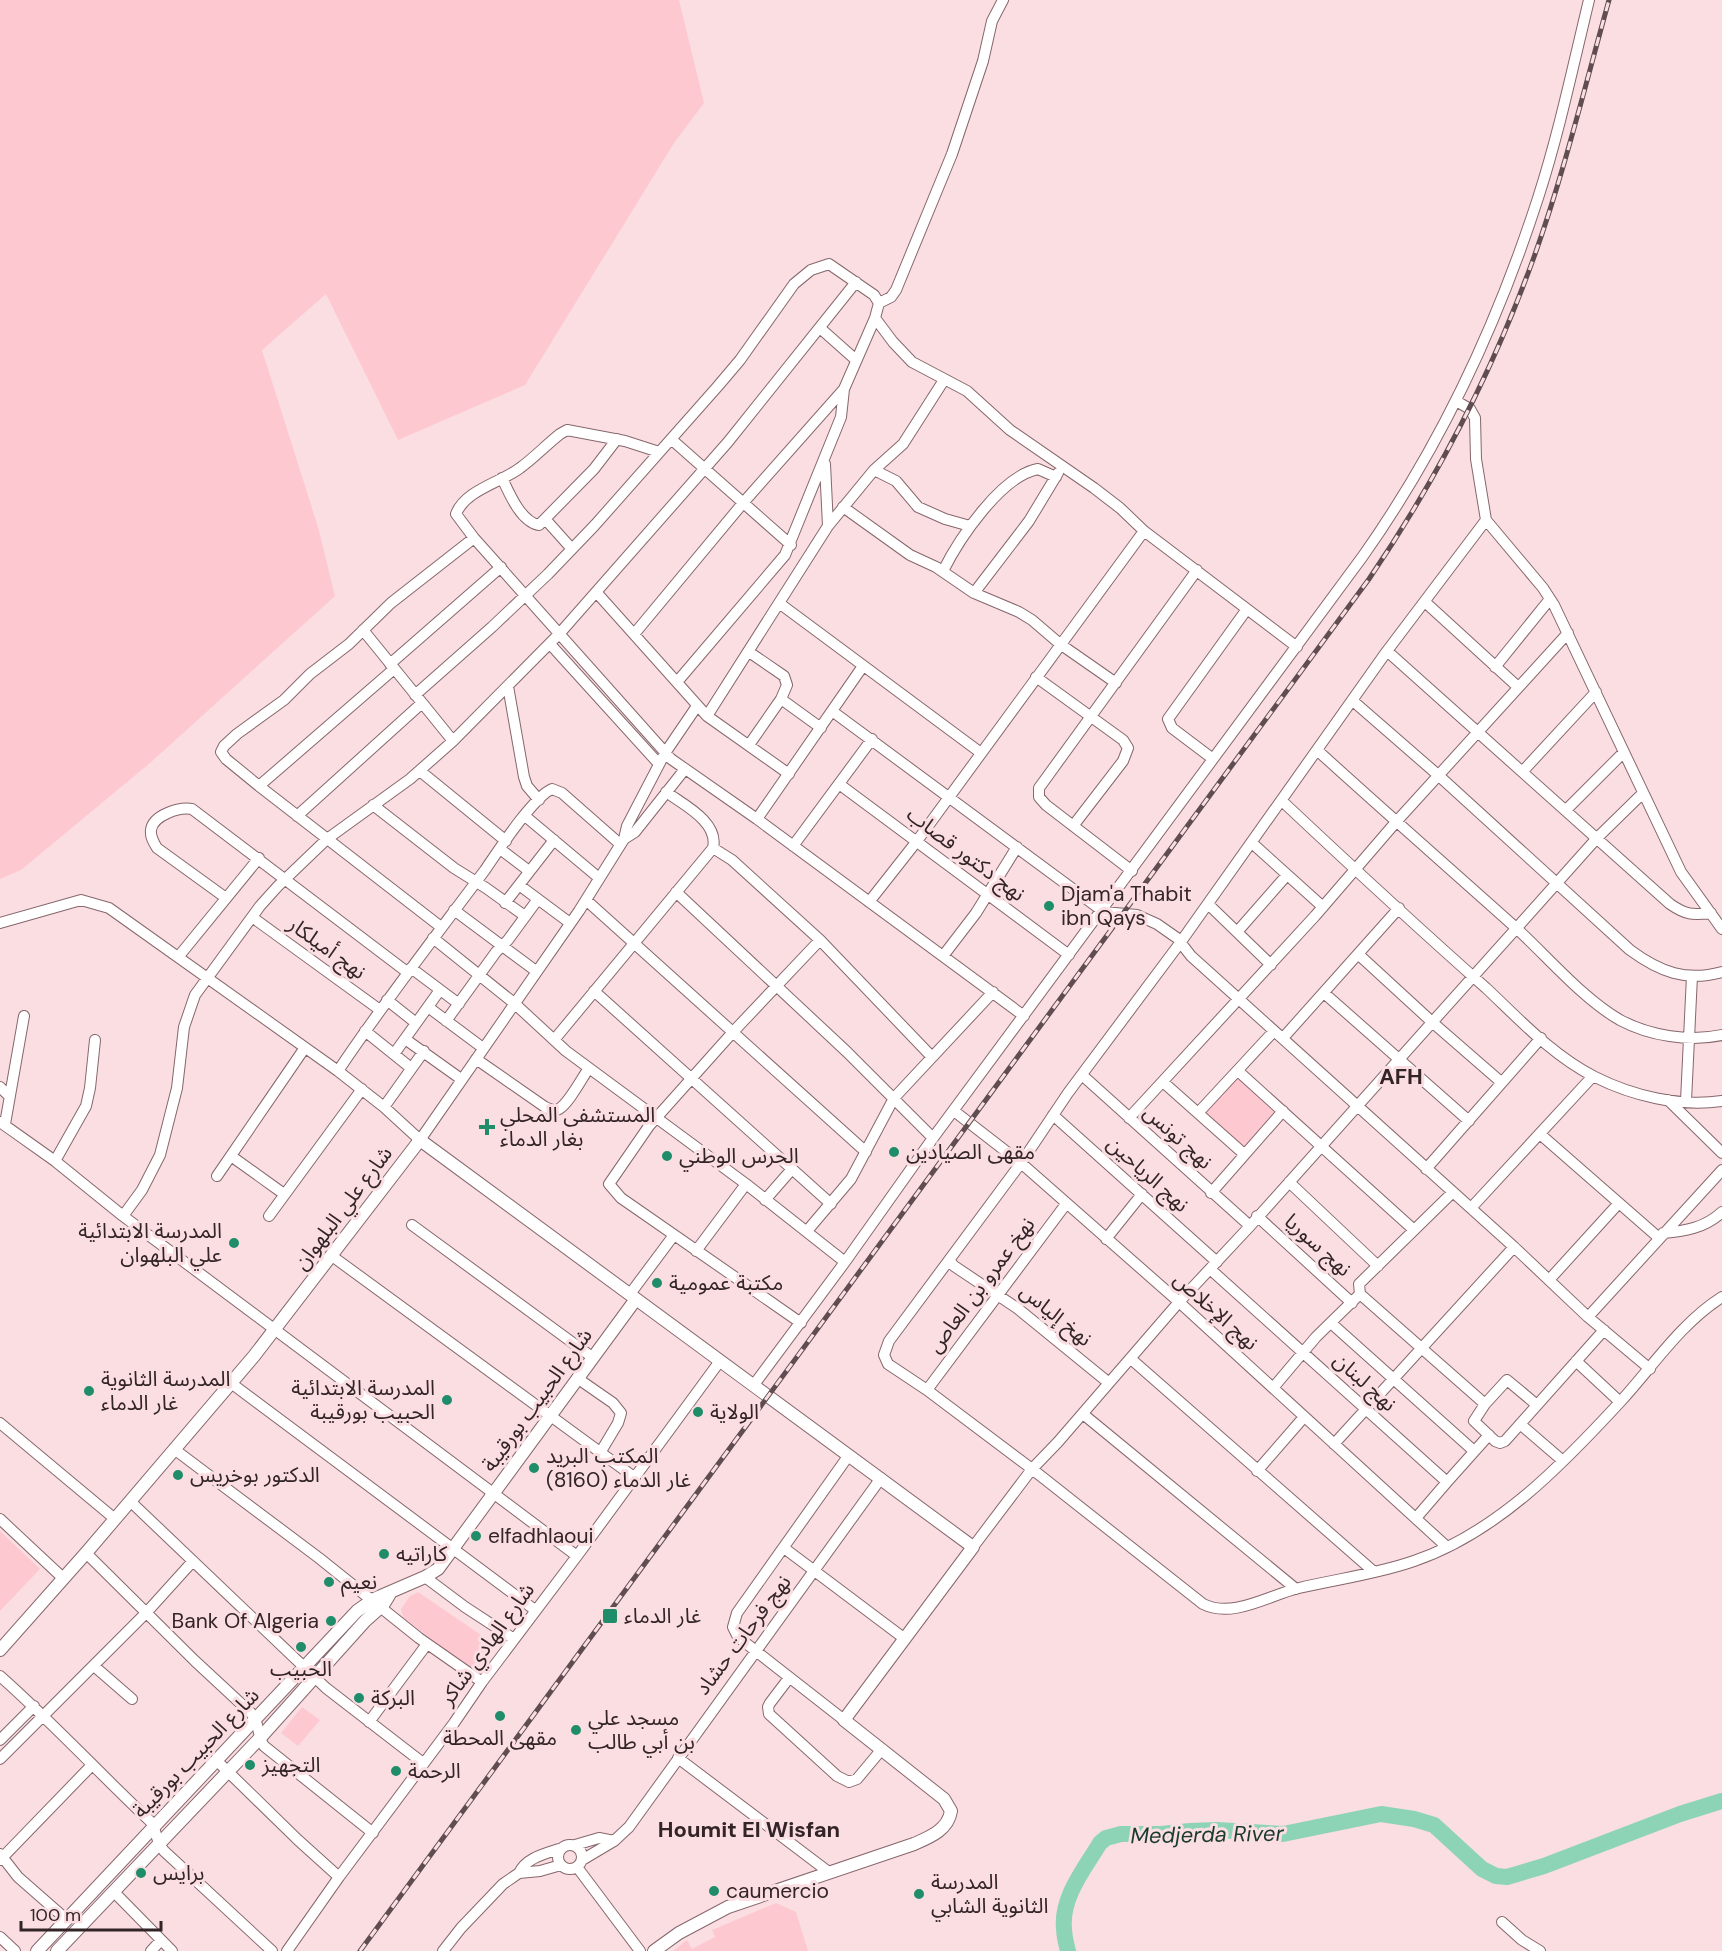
<svg xmlns="http://www.w3.org/2000/svg" width="1722" height="1951" font-family="'DM Sans','Noto Sans Arabic',sans-serif">
<style>
.green{fill:#fec8d0}
.lines{fill:none;stroke-linecap:round;stroke-linejoin:round}
.river{stroke:#8dd4b7;stroke-width:16}
.minor-casing{stroke:#86676c;stroke-width:12}
.tertiary-casing{stroke:#86676c;stroke-width:14}
.minor{stroke:#fff;stroke-width:10}
.tertiary{stroke:#fff;stroke-width:12}
.rail-casing{stroke:#5f4d51;stroke-width:5}
.rail{stroke:#fbdee2;stroke-width:3;stroke-dasharray:9;stroke-linecap:butt}
.poi-dot{fill:#1f8c6a;stroke:#fbdee2;stroke-width:2}
.labels{text-anchor:middle;stroke-width:6;stroke-linejoin:round;paint-order:stroke}
.street-label{font-size:21px;fill:#322427;stroke:#fbdee2}
.poi-label{font-size:21px;fill:#322427;stroke:#fbdee2;text-anchor:start}
.neighbourhood-label{font-size:22px;font-weight:bold;fill:#322427;stroke:#fbdee2}
.water-label{font-size:22px;font-style:italic;fill:#193a2e;stroke:#fbdee2}
</style>
<rect width="100%" height="100%" fill="#fbdee2"/>
<!-- green -->
<path class="green" d="M0 0H679L704 103 674 143 525 385 398 440 326 294 262 350 318 527 335 596 150 763 21 870 0 879Z
M1238 1076 1276 1110 1243 1147 1205 1113Z
M0 1531 40 1569 0 1611Z
M418 1592 484 1637 489 1654 475 1673 403 1617 401 1609 410 1596Z
M302 1707 320 1720 298 1746 281 1733Z
M776 1903 796 1912 808 1951H673L687 1940 692 1949 715 1937 712 1930Z"/>
<g class="lines">
<!-- river -->
<path class="river" d="M1068 1951C1066 1943 1064 1936 1064 1928 1061 1897 1085 1868 1100 1843L1106 1838 1121 1834H1161L1190 1831 1217 1830 1283 1834 1381 1814 1414 1819 1434 1825 1482 1869 1496 1876 1507 1877 1544 1866 1680 1814 1722 1801"/>
<!-- minor casing -->
<g class="minor-casing">
<path id="minor" d="M879 303 891 297 896 290 952 154 983 61 992 21 1003 0
M875 318 893 342 912 362 967 391 1010 430 1094 488 1120 508 1144 531 1297 647
M820 328 856 360
M1456 401 1470 409 1475 418 1476 459 1486 520 1543 588 1554 605 1681 872 1722 929
M671 439 791 545
M659 452 625 441 567 430 560 434C546 445 534 458 520 468 502 482 465 490 456 514L474 538 671 759 757 819 1024 1016
M825 464 828 526
M874 470 896 481 918 507 945 519 970 526
M502 478C509 493 521 522 539 525L594 469 617 439
M843 507 910 555 936 567 974 593 1019 612 1032 620 1060 644 1116 683
M546 520 572 549
M1486 520 1387 651 1180 943 1068 1093 1021 1163 889 1341 884 1355 888 1364 927 1390 1032 1469 1203 1604C1233 1619 1269 1595 1299 1588 1337 1579 1377 1574 1414 1561 1497 1533 1563 1464 1621 1401 1653 1366 1681 1323 1722 1297
M943 571C959 539 1001 476 1038 469L1056 477
M597 593 707 716 789 774
M974 593 1029 521 1058 473
M1425 602 1518 687
M779 603 981 753
M363 630 453 741
M550 644 659 764
M1387 651 1670 904C1686 915 1692 915 1711 913
M749 652 784 676 787 685 781 699 749 745
M390 664 501 567
M1495 667 1550 599
M1036 677 1123 740 1128 748 1123 761 1073 826
M677 682 785 555 841 417 844 389
M508 686 524 777 527 786 539 800
M415 695 492 627 548 574 595 525 718 386 740 360 794 284 811 270 829 264 874 295 879 303 875 318 844 389 743 503 635 633
M781 699 821 728
M1353 701 1438 775 1630 950C1660 972 1686 982 1722 972
M832 711 1104 912 1137 915 1157 924 1177 938 1191 956 1514 1247 1588 1317 1650 1369
M707 716 828 526 874 470 903 444 944 380
M1318 751C1383 810 1449 868 1515 927 1547 956 1583 999 1620 1020 1650 1036 1689 1042 1722 1035
M1213 759 1172 728 1168 719 1247 609
M420 771 506 841
M1523 771 1596 692
M839 784 1069 955
M259 786 394 669
M1282 801C1349 864 1417 927 1486 988 1519 1019 1553 1056 1595 1077 1633 1096 1679 1107 1722 1101
M373 805 454 868 486 888 525 916
M1566 810 1624 752
M297 816 422 703
M525 816 599 878
M757 819 863 666
M624 839 635 832 685 769
M1252 843 1323 907
M793 846 872 739
M713 848 732 860 820 940 932 1057
M500 849 529 871
M1132 871 1046 805 1039 797V788L1197 570
M519 885 570 923
M676 892 847 1052 933 1138
M226 898 157 848C154 843 150 837 151 830 153 815 179 807 192 809L407 972
M586 900 866 1152
M869 902 917 841 1144 531
M505 903 554 840
M1208 904 1271 965
M454 910 536 971
M252 917 380 1010
M0 923 81 900 109 908 338 1071 384 1107 420 1140 579 911 624 839 627 826 665 753 697 706
M441 927 259 786 226 759 221 752 224 746 237 734 284 700 310 674 349 644 391 603 474 538
M1237 932 1287 875
M433 938 514 1003 566 1051 746 1184 845 1262
M1358 954 1432 1022 1501 1082
M179 956 259 858
M943 956 976 913 1017 847
M411 968 459 1004
M594 991 831 1204
M1324 993 1469 1121
M387 1000 416 1023
M428 1007 483 1048
M446 1021 496 952 508 940 538 899
M365 1031 411 1068
M1283 1038 1399 908
M405 1039 461 1079
M554 1040 713 848C719 822 684 805 666 792
M394 1054 440 990
M476 1059 545 1107C550 1109 554 1112 559 1109 569 1103 582 1078 589 1068
M338 1071C384 1002 435 937 485 870 498 851 533 797 552 789L562 793 620 844
M1238 1071 1414 1230
M1082 1075 1250 1226
M1163 1082 1244 1154
M0 1087 9 1096
M1668 1100 1722 1153
M1686 1101 1692 976
M384 1107 424 1051
M954 1111 1021 1163 1179 1302 1447 1547
M1198 1113 1274 1031
M1053 1115 1217 1262
M1129 1118 1315 916 1396 822 1568 633
M0 1122 55 1161 123 1216 577 1556
M5 1124 24 1016
M1540 1134 1659 1238
M231 1156 284 1194
M55 1161 86 1106 90 1088 95 1040
M1426 1169 1541 1038
M217 1176 304 1049
M1289 1182 1378 1266
M1211 1193 1283 1111
M765 1200 792 1169
M1471 1208 1593 1076
M123 1216 142 1190 160 1155 177 1088 184 1027 195 995 260 906 278 886 327 839 410 779 453 741 560 633 728 442 856 282
M269 1216 362 1089
M1257 1216 1352 1303
M412 1225 592 1357
M807 1231 851 1179 894 1098 993 992
M1663 1233C1685 1231 1705 1228 1722 1212
M1106 1239 1142 1194
M696 1251 746 1184
M332 1256 634 1477
M949 1260 954 1266 1017 1308 1109 1383
M1210 1269 1447 1482 1489 1435
M1549 1280 1619 1203
M630 1294 674 1235
M1360 1294 1485 1404
M1588 1317 1722 1170
M801 1323 621 1198 609 1184 649 1126 733 1032 820 940
M1331 1323 1474 1451
M1131 1359 1373 1571
M1576 1361 1620 1402
M577 1378 613 1403 621 1413 618 1423 600 1453
M231 1383 535 1610
M753 1386 845 1262 933 1138 1363 556C1440 447 1497 325 1538 198 1559 133 1573 66 1589 0
M1273 1388 1316 1337 1360 1294 1359 1284 1453 1192
M927 1390 1066 1204
M1537 1405 1507 1380 1485 1404 1474 1421 1495 1441 1500 1443 1505 1441 1604 1330
M1083 1414 1296 1589
M0 1423 115 1519
M1520 1424 1563 1461
M1334 1444 1514 1247
M174 1449 319 1558 419 1638 482 1682
M1257 1471 1304 1417
M130 1501 326 1688 423 1763
M1416 1518 1447 1482
M0 1519 63 1578
M973 1547 1032 1469 1058 1442 1179 1302 1250 1226 1597 838 1643 793
M784 1548 905 1639
M86 1553 195 1661 251 1713C260 1723 257 1736 264 1746L373 1833
M425 1577 465 1607 514 1639
M94 1666 132 1699
M0 1676C52 1722 100 1774 151 1822 157 1832 156 1842 164 1851L272 1951
M789 1678 770 1703 768 1707 769 1714 837 1776 849 1782 857 1779 882 1749
M844 1720 738 1637 733 1627 737 1613 849 1455
M369 1722 427 1644
M0 1740 34 1706
M678 1758 830 1873
M0 1759 146 1613 193 1561
M216 1760 298 1840 339 1877
M558 1857a12 12 0 1 1 24 0a12 12 0 1 1-24 0Z
M575 1845 599 1838 614 1841
M0 1854 18 1877 67 1920
M0 1860 92 1765
M582 1860 614 1841 629 1827 881 1478
M577 1867 640 1951
M519 1873C526 1858 544 1854 559 1849
M114 1892 172 1951
M1502 1922 1522 1940 1540 1951
M0 1937 15 1951
M151 1951 161 1940
M287 1951 339 1877 454 1723 482 1682 577 1556 720 1361
M443 1951 461 1928 503 1884 519 1873 540 1871 561 1865"/>
</g>
<!-- tertiary casing -->
<g class="tertiary-casing">
<path id="tertiary" d="M0 1650 86 1553 254 1356 420 1140 973 1547 844 1720 944 1799 951 1811C948 1830 930 1837 914 1844L728 1907 679 1933 654 1951
M37 1951 357 1611 374 1599 425 1577 438 1569 636 1299
M57 1951 260 1738 365 1621 383 1605 391 1592"/>
</g>
<!-- minor -->
<use href="#minor" class="minor"/>
<!-- tertiary -->
<use href="#tertiary" class="tertiary"/>
<!-- rail casing -->
<g class="rail-casing">
<path id="rail" d="M360 1951 1369 579C1437 479 1493 371 1534 257 1564 173 1585 86 1609 0"/>
</g>
<!-- rail -->
<use href="#rail" class="rail"/>
</g>
<!-- markers -->
<g class="poi-dot">
<circle cx="1049" cy="906" r="6"/>
<path d="M484 1118h6v6h6v6h-6v6h-6v-6h-6v-6h6z"/>
<circle cx="894" cy="1152" r="6"/>
<circle cx="667" cy="1156" r="6"/>
<circle cx="234" cy="1243" r="6"/>
<circle cx="657" cy="1283" r="6"/>
<circle cx="89" cy="1391" r="6"/>
<circle cx="447" cy="1400" r="6"/>
<circle cx="698" cy="1412" r="6"/>
<circle cx="534" cy="1468" r="6"/>
<circle cx="178" cy="1475" r="6"/>
<circle cx="476" cy="1536" r="6"/>
<circle cx="384" cy="1554" r="6"/>
<circle cx="329" cy="1582" r="6"/>
<rect x="602" y="1608" width="16" height="16" rx="3"/>
<circle cx="331" cy="1621" r="6"/>
<circle cx="301" cy="1647" r="6"/>
<circle cx="359" cy="1698" r="6"/>
<circle cx="500" cy="1716" r="6"/>
<circle cx="576" cy="1730" r="6"/>
<circle cx="250" cy="1765" r="6"/>
<circle cx="396" cy="1771" r="6"/>
<circle cx="141" cy="1873" r="6"/>
<circle cx="714" cy="1891" r="6"/>
<circle cx="919" cy="1894" r="6"/>
</g>
<g class="labels">
<!-- street labels -->
<g class="street-label">
<text transform="translate(966 854) rotate(37)" y="7">نهج دكتور قصاب</text>
<text transform="translate(327 948) rotate(36)" y="7">نهج أميلكار</text>
<text transform="translate(1178 1137) rotate(42)" y="7">نهج تونس</text>
<text transform="translate(1148 1174) rotate(42)" y="7">نهج الرياحين</text>
<text transform="translate(343 1208) rotate(-53)" y="7">شارع علي البلهوان</text>
<text transform="translate(1318 1245) rotate(42)" y="7">نهج سوريا</text>
<text transform="translate(981 1285) rotate(-53)" y="7">نهخ عمرو بن العاص</text>
<text transform="translate(1216 1311) rotate(42)" y="7">نهج الإخلاص</text>
<text transform="translate(1056 1315) rotate(39)" y="7">نهخ إلياس</text>
<text transform="translate(1365 1382) rotate(42)" y="7">نهج لبنان</text>
<text transform="translate(537 1400) rotate(-54)" y="7">شارع الحبيب بورقيبة</text>
<text transform="translate(743 1635) rotate(-53)" y="7">نهج فرحات حشاد</text>
<text transform="translate(487 1644) rotate(-54)" y="7">شارع الهادي شاكر</text>
<text transform="translate(196 1753) rotate(-46)" y="7">شارع الحبيب بورقيبة</text>
</g>
<!-- poi labels -->
<g class="poi-label">
<text x="1061" y="901">Djam'a Thabit<tspan x="1061" dy="24">ibn Qays</tspan></text>
<text x="500" y="1122">المستشفى المحلي<tspan x="500" dy="24">بغار الدماء</tspan></text>
<text x="906" y="1159">مقهى الصيادين</text>
<text x="679" y="1163">الحرس الوطني</text>
<text x="222" y="1238" text-anchor="end">المدرسة الابتدائية<tspan x="222" dy="24">علي البلهوان</tspan></text>
<text x="669" y="1290">مكتبة عمومية</text>
<text x="101" y="1386">المدرسة الثانوية<tspan x="101" dy="24">غار الدماء</tspan></text>
<text x="435" y="1395" text-anchor="end">المدرسة الابتدائية<tspan x="435" dy="24">الحبيب بورقيبة</tspan></text>
<text x="710" y="1419">الولاية</text>
<text x="546" y="1463">المكتب البريد<tspan x="546" dy="24">غار الدماء (8160)</tspan></text>
<text x="190" y="1482">الدكتور بوخريس</text>
<text x="488" y="1543">elfadhlaoui</text>
<text x="396" y="1561">كاراتيه</text>
<text x="341" y="1589">نعيم</text>
<text x="624" y="1623">غار الدماء</text>
<text x="319" y="1628" text-anchor="end">Bank Of Algeria</text>
<text x="301" y="1676" text-anchor="middle">الحبيب</text>
<text x="371" y="1705">البركة</text>
<text x="588" y="1725">مسجد علي<tspan x="588" dy="24">بن أبي طالب</tspan></text>
<text x="500" y="1745" text-anchor="middle">مقهى المحطة</text>
<text x="262" y="1772">التجهيز</text>
<text x="408" y="1778">الرحمة</text>
<text x="153" y="1880">برايس</text>
<text x="931" y="1889">المدرسة<tspan x="931" dy="24">الثانوية الشابي</tspan></text>
<text x="726" y="1898">caumercio</text>
</g>
<!-- neighbourhood labels -->
<g class="neighbourhood-label">
<text x="1401" y="1084">AFH</text>
<text x="749" y="1837">Houmit El Wisfan</text>
</g>
<!-- water labels -->
<g class="water-label">
<text transform="translate(1207 1834) rotate(-1)" y="8">Medjerda River</text>
</g>
</g>
<!-- scale -->
<path d="M21 1921v9h140v-9" fill="none" stroke="#322427" stroke-width="3"/>
<text x="30" y="1921" font-size="18" fill="#322427" stroke="#fbdee2" stroke-width="4.5" paint-order="stroke">100 m</text>
</svg>
